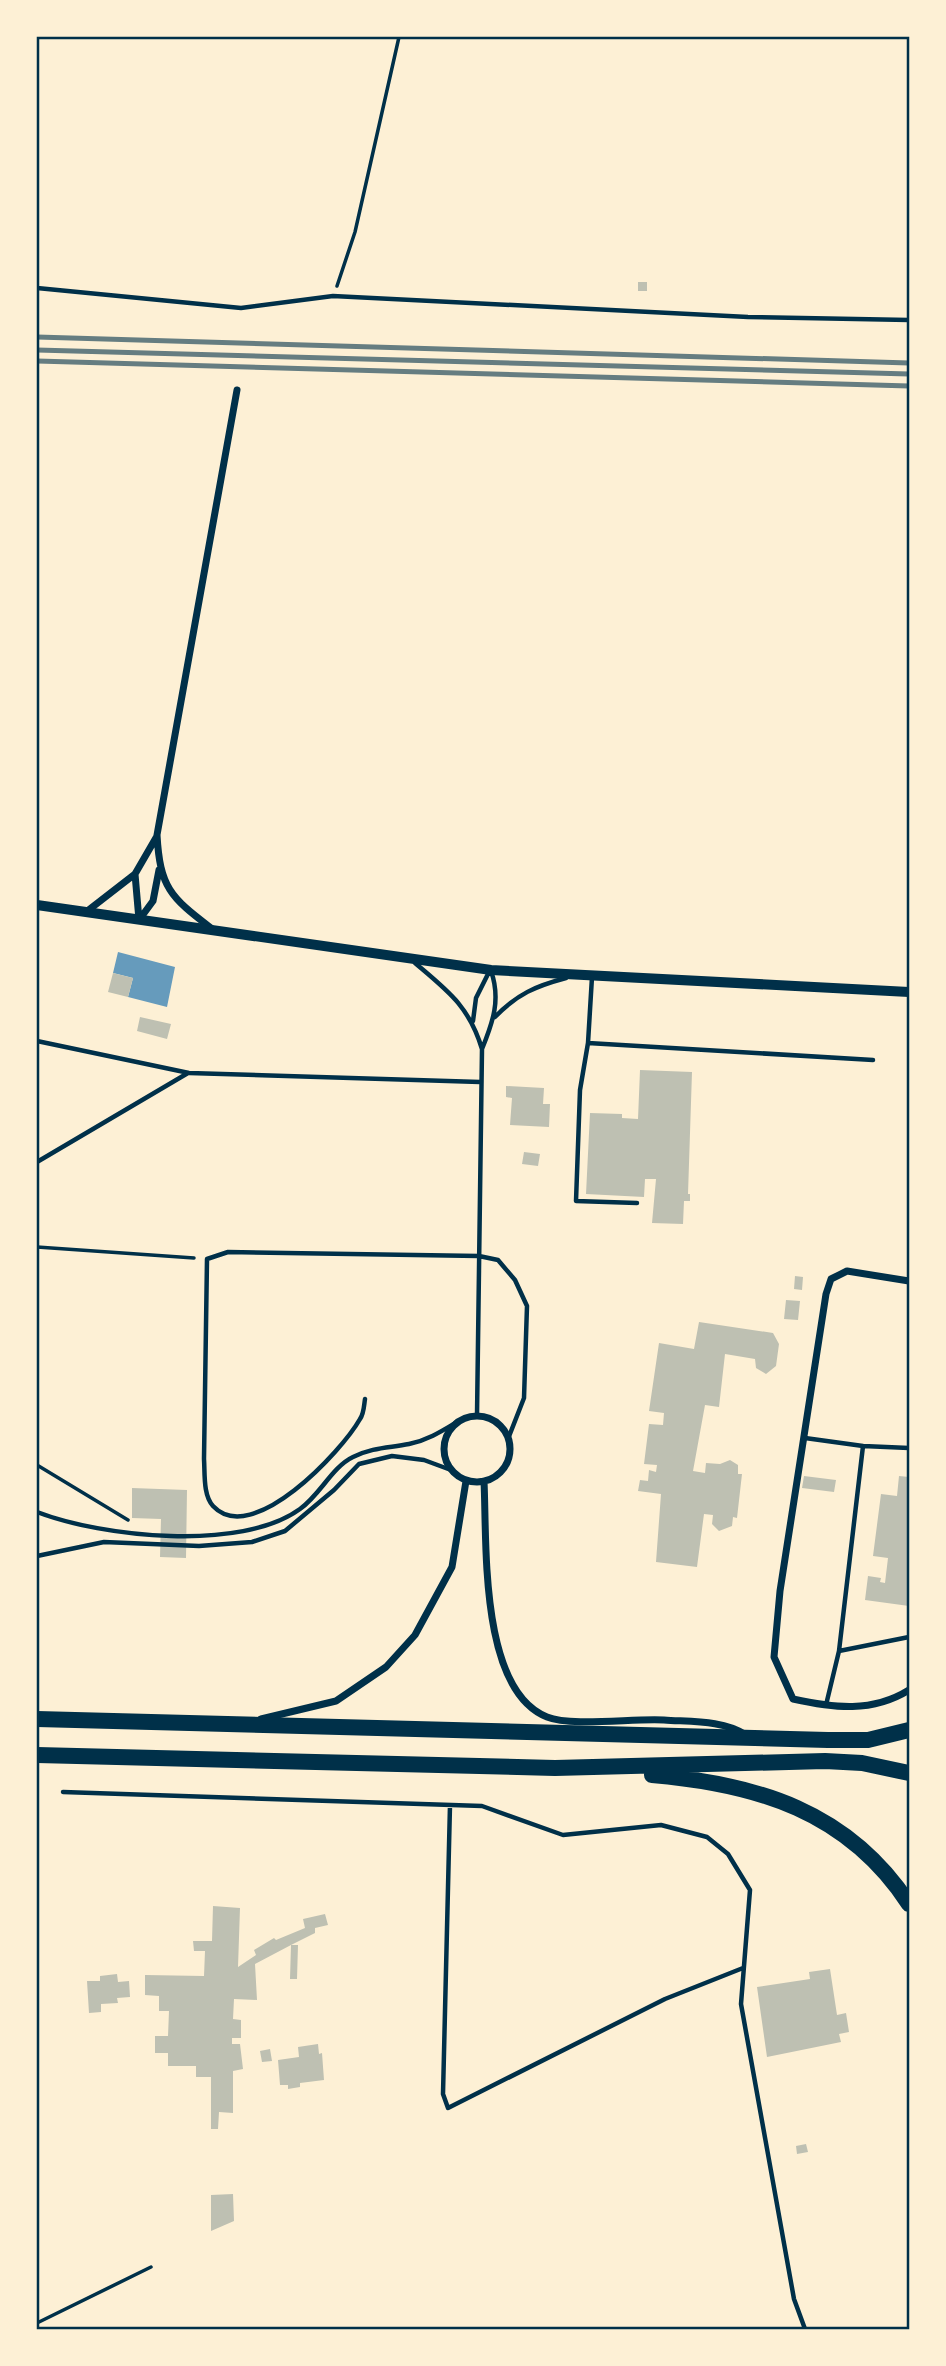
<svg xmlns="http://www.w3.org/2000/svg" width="946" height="2366" font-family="Barlow,sans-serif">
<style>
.water{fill:#669bbc}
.building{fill:#bec0b2}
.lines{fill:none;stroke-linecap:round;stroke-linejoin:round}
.path{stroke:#003049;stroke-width:3.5}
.service{stroke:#003049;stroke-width:4.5}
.minor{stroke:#003049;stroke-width:7}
.tertiary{stroke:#003049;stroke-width:10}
.trunk{stroke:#003049;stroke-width:16}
.rail{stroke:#657d81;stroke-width:5}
.neatline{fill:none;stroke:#003049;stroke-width:2.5}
</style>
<rect width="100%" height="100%" fill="#fdf0d5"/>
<!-- water -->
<path class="water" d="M118 952 175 967 167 1007 128 997 133 978 113 973Z"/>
<!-- building -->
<path class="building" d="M638 282H647V291H638Z
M113 973 133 978 128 997 108 992Z
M140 1017 171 1024 167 1039 137 1031Z
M640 1070 692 1072 688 1194H690V1201H684L683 1224 652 1223 656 1179H645L644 1197 586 1194 590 1113 622 1114V1118L638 1119Z
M506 1086 544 1088 543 1104H550L549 1127 510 1125 512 1098 506 1097Z
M524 1152 540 1154 538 1166 522 1164Z
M795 1276 803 1277 802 1290 794 1289Z
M786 1300 800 1301 798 1320 784 1319Z
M699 1322 773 1333 779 1344 776 1366 766 1374 756 1368 755 1359 725 1354 719 1407 705 1405 693 1471 705 1473 706 1463 720 1464 730 1460 738 1465V1474H742L737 1518 733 1517 732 1526 719 1531 712 1524 713 1515 704 1514 697 1567 656 1562 661 1494 638 1491 640 1480 648 1481 649 1470 656 1472 657 1465 644 1464 649 1424 663 1425 664 1413 649 1411 659 1343 694 1349Z
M804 1476 836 1480 834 1492 802 1488Z
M899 1476 909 1477V1606L865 1600 868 1576 881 1578 880 1582 885 1583 888 1558 873 1556 881 1494 897 1496Z
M132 1488 187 1490 186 1558 160 1557 161 1519 132 1518Z
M213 1906 240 1908 238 1967 256 1955 254 1950 274 1938 276 1940 305 1928 303 1919 325 1914 328 1925 315 1928V1933L291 1945H298L297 1979H290L291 1945 255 1964 257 2000 234 1999 233 2019 241 2020V2038H232V2044H240L243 2069 233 2071V2113L219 2112 218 2129H211V2077H196V2066H168V2053H155V2036H168L169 2011H159V1996L145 1995V1975L204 1976 205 1951H194L193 1941H212Z
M830 1969 837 2015 846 2013 849 2032 839 2034 841 2042 767 2057 757 1987 810 1979 809 1972Z
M117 1974 118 1982 129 1981 130 1997 117 1998 118 2003 101 2004V2012L89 2013 87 1981H100V1976Z
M318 2044 319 2054 322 2053 324 2080 300 2083V2087L288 2089V2085H280L278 2060 299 2057 298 2047Z
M270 2049 272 2061 262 2062 260 2051Z
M806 2144 808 2152 797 2154 796 2146Z
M233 2194 234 2221 211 2231V2195Z"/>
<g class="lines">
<!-- path -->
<path class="path" d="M337 286 355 232 399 37
M37 1247 194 1258
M37 1465 128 1520
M37 2323 151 2267"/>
<!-- service -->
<path class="service" d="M37 288 241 308 333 296 748 317 909 320
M415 963C448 991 469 1006 482 1049L477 1416
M592 977 588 1043 873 1060
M495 1017C517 994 536 986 566 978
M473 1021 476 998 490 970
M37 1041 189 1073 480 1082
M588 1043 580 1090 576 1201 637 1203
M482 1049C493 1022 501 999 491 971
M37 1162 188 1073
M365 1399C364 1405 364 1414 360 1419 342 1451 252 1548 213 1506 203 1495 205 1474 204 1459L207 1259 228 1252 479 1256 498 1260 515 1280 527 1306 524 1398 508 1439
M805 1438 863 1446 839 1651 909 1637
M863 1446 909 1448
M37 1512C102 1537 241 1552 300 1509 320 1495 332 1467 353 1457 373 1447 389 1448 409 1444 428 1440 442 1431 457 1422
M37 1556 104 1542 199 1546 252 1542 285 1531 334 1490 359 1464 392 1456 424 1460 451 1470
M826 1705 839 1651
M63 1792 482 1806 563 1835 661 1825 707 1837 728 1854 750 1890 741 2004 794 2299 805 2329
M450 1805 443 2094 448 2108 665 1999 743 1968"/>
<!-- minor -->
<path class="minor" d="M135 874 139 920
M86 912 135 874 157 836
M139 920 153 901 159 870
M211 928C170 897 160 887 157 835L237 390
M909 1281 847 1271 831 1279 826 1294 780 1591 774 1657 793 1699C834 1708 872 1713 909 1690
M444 1449a33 33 0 1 1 66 0a33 33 0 1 1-66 0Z
M484 1481C487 1542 479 1690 547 1717 572 1727 634 1718 664 1720 691 1722 723 1720 746 1735
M261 1719 336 1701 386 1667 415 1635 452 1567 466 1481"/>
<!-- tertiary -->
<path class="tertiary" d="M37 905 491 970 909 992"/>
<!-- trunk -->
<path class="trunk" d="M37 1719 828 1740H868L909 1730
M37 1755 555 1768 825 1761 862 1763 909 1773
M652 1775C757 1784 848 1811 909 1904"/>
<!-- rail -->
<path class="rail" d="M37 337 909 363
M37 350 909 374
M37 361 909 386"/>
</g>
<!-- border -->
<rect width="946" height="2366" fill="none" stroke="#fdf0d5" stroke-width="77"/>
<rect x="38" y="38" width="870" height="2290" class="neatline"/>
</svg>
